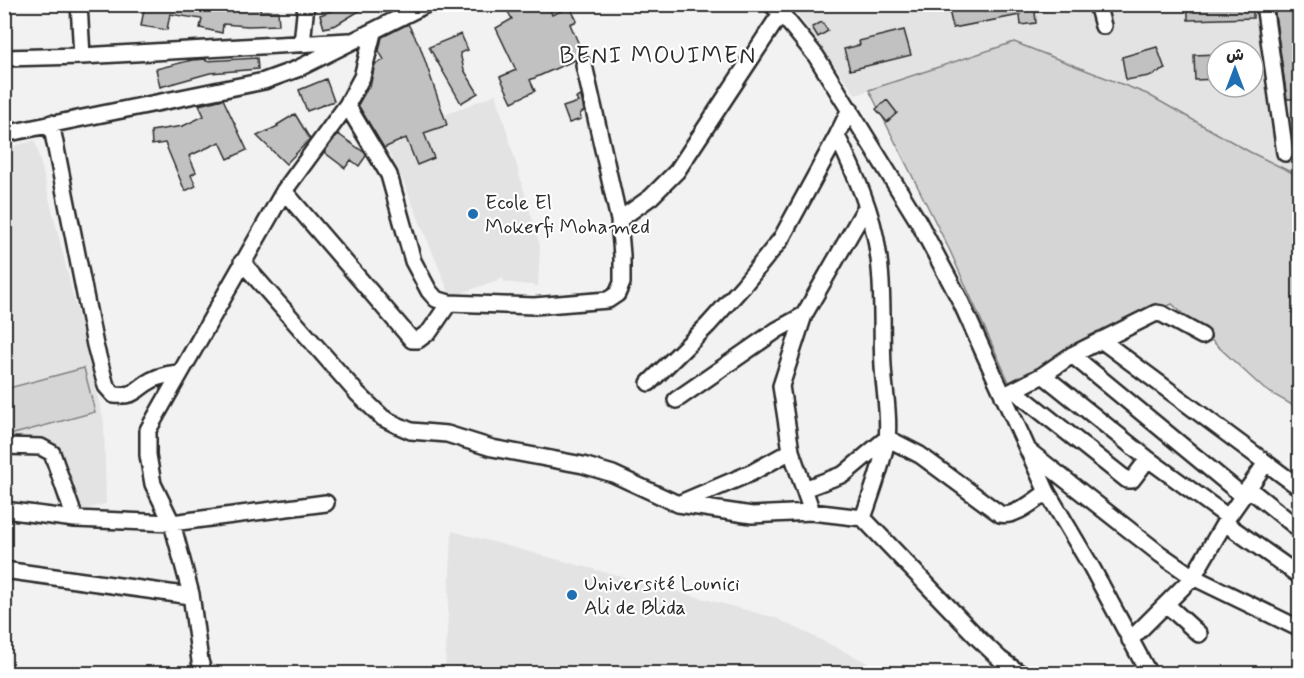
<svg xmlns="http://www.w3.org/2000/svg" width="1304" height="678" font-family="Mynerve,'Playpen Sans Arabic',sans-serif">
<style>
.built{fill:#e3e3e3;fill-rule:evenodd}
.green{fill:#d5d5d5;stroke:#808080;stroke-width:1.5}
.building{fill:#c1c1c1;stroke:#2b2b2b;stroke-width:1.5}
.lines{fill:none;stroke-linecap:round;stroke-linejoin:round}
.minor-casing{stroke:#2b2b2b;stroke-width:20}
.minor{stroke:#fff;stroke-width:15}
.poi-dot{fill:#1f6fb2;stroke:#fff;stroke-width:2}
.labels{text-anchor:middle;stroke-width:4.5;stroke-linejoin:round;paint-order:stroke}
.poi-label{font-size:21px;fill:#2b2b2b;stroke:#fff;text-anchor:start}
.quarter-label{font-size:24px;letter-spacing:1.5px;fill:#2b2b2b;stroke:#fff}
</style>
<rect width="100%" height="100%" fill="#f2f2f2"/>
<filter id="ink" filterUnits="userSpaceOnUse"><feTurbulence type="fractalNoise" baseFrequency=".0167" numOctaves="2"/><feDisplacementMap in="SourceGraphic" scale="12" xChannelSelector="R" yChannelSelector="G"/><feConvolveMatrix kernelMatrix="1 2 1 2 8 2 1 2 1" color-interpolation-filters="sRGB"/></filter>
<g filter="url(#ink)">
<!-- built -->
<path class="built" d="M791 5H1299V176L1250 152 1147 94 1014 42 856 95ZM1217 51H1253V87H1217Z
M429 76 445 115 496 94 540 246 538 286 504 282 503 278 451 297 403 181 367 106Z
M35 140 104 422 106 504 82 510 54 442 5 440V149Z
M452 531 776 618 872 665 881 673H445Z"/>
<!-- green -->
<path class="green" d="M1014 42 1147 94 1250 152 1299 176V409L1264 389 1172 304 1009 382 950 251 869 90Z
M84 368 95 412 10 435 5 415V389Z"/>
<!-- building -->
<path class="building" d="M145 4H261L260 11H278L279 25 248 26 223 24 222 33 200 28 202 19 170 14 167 30 141 26Z
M327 4H371L336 25 324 28 320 15 331 11Z
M528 4H548L552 15 570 7 577 21 570 24 584 56 530 80 535 91 512 102 500 77 516 70 496 28 512 19 508 12Z
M975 4H1046V10L1035 12 1036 23 1021 25 1020 15 953 28 949 10Z
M1188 4H1253V18L1188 20Z
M1299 6V99H1287L1274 7Z
M822 22 828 31 818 37 812 27Z
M408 24 420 46 447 125 424 133 434 158 417 165 406 138 384 148 358 105 367 89 370 87 375 64 384 60 379 51 382 37Z
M904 30 911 55 850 70 844 49 860 45 859 41Z
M461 34 468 50 460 53 464 70 478 93 461 103 429 47Z
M1157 47 1165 69 1149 76 1126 80 1122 57Z
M1217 54V79L1195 80 1194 55Z
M257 58 258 69 210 73 160 87 156 69 192 60 206 59V61Z
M326 79 334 101 307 111 299 90Z
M581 96 584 111 580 114 581 119 569 123 563 107 578 102 576 98Z
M223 99 247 150 228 159 220 142 189 156 196 172 191 175 196 186 185 191 165 143 152 145 151 131 183 126 204 116 199 105Z
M887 100 897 113 887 122 876 109Z
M295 114 310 139 286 164 257 136 278 126 277 125Z
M338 134 365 153 366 156 359 166 351 160 345 168 324 152Z"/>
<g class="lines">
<!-- minor casing -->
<g class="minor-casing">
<path id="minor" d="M79 4 82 56
M771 4 781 13 816 56 918 221 959 298 1047 492 1092 568 1149 674
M1097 4 1103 26
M1264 4 1285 153
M302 44 306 4
M4 58 82 56 349 41
M347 105 389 175 413 261 429 291 436 299 449 303 534 306 608 300 617 294 622 283V255L619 220 584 65
M51 123 95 345 106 386 114 395C137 397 136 388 152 380 161 375 170 374 180 373
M4 134 264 81 297 69 427 4
M284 191 412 340H418L430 331 449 303
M619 220 651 197 677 171 781 13
M242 262 357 393 383 418 397 425 411 431 447 434 492 448 583 465 613 474 678 504 752 515 812 512 863 518C872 492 882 466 887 439 890 415 884 390 883 366 881 329 884 288 878 252 873 213 854 171 837 136
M1101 340 1300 488
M1072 355 1243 496
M1043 375 1148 459 1228 517
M649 383 708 325 743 286 781 239 837 136 850 109
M1015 391 1127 480H1132L1148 459
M1003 396 1043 375 1072 355 1156 313 1162 314 1202 336
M676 400 777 330 804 315
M4 446 41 447 52 453 75 519
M1029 451 1160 554 1193 577 1294 626
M1248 488 1300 530
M804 489 844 474 887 438 920 455 1000 514C1015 518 1035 500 1047 492
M678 504 751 473 791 451
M4 510 75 519 172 523 326 503
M812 512 791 451 781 386 804 315 866 207
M863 518 979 639 1000 659 1021 674
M1225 523 1300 576
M4 570 191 596
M1167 605 1199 634
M1130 640 1193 577 1228 517 1266 463
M204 674 200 661 191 594 172 523 153 484 148 455V430L284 191 347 105 362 77 373 33"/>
</g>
<!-- minor -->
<use href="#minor" class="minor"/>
</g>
</g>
<!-- markers -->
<g class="poi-dot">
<circle cx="473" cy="214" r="6"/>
<circle cx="572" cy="595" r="6"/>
</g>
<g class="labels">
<!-- poi labels -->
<g class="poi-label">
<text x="485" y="209">Ecole El<tspan x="485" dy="24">Mokerfi Mohamed</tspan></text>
<text x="584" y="590">Université Lounici<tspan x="584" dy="24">Ali de Blida</tspan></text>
</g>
<!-- quarter labels -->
<g class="quarter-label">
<text x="658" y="63">BENI MOUIMEN</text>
</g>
</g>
<!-- margin -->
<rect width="1304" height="678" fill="none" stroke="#fff" stroke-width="24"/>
<rect x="12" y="12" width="1280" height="654" fill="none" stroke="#2b2b2b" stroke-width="2" filter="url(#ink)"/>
<!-- north arrow -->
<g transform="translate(1235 69)"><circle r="28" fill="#ffffff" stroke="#aaaaaa" stroke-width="1.5"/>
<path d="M0-4.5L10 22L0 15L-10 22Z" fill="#1f6fb2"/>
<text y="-9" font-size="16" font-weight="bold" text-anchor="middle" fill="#2b2b2b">ش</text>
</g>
</svg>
